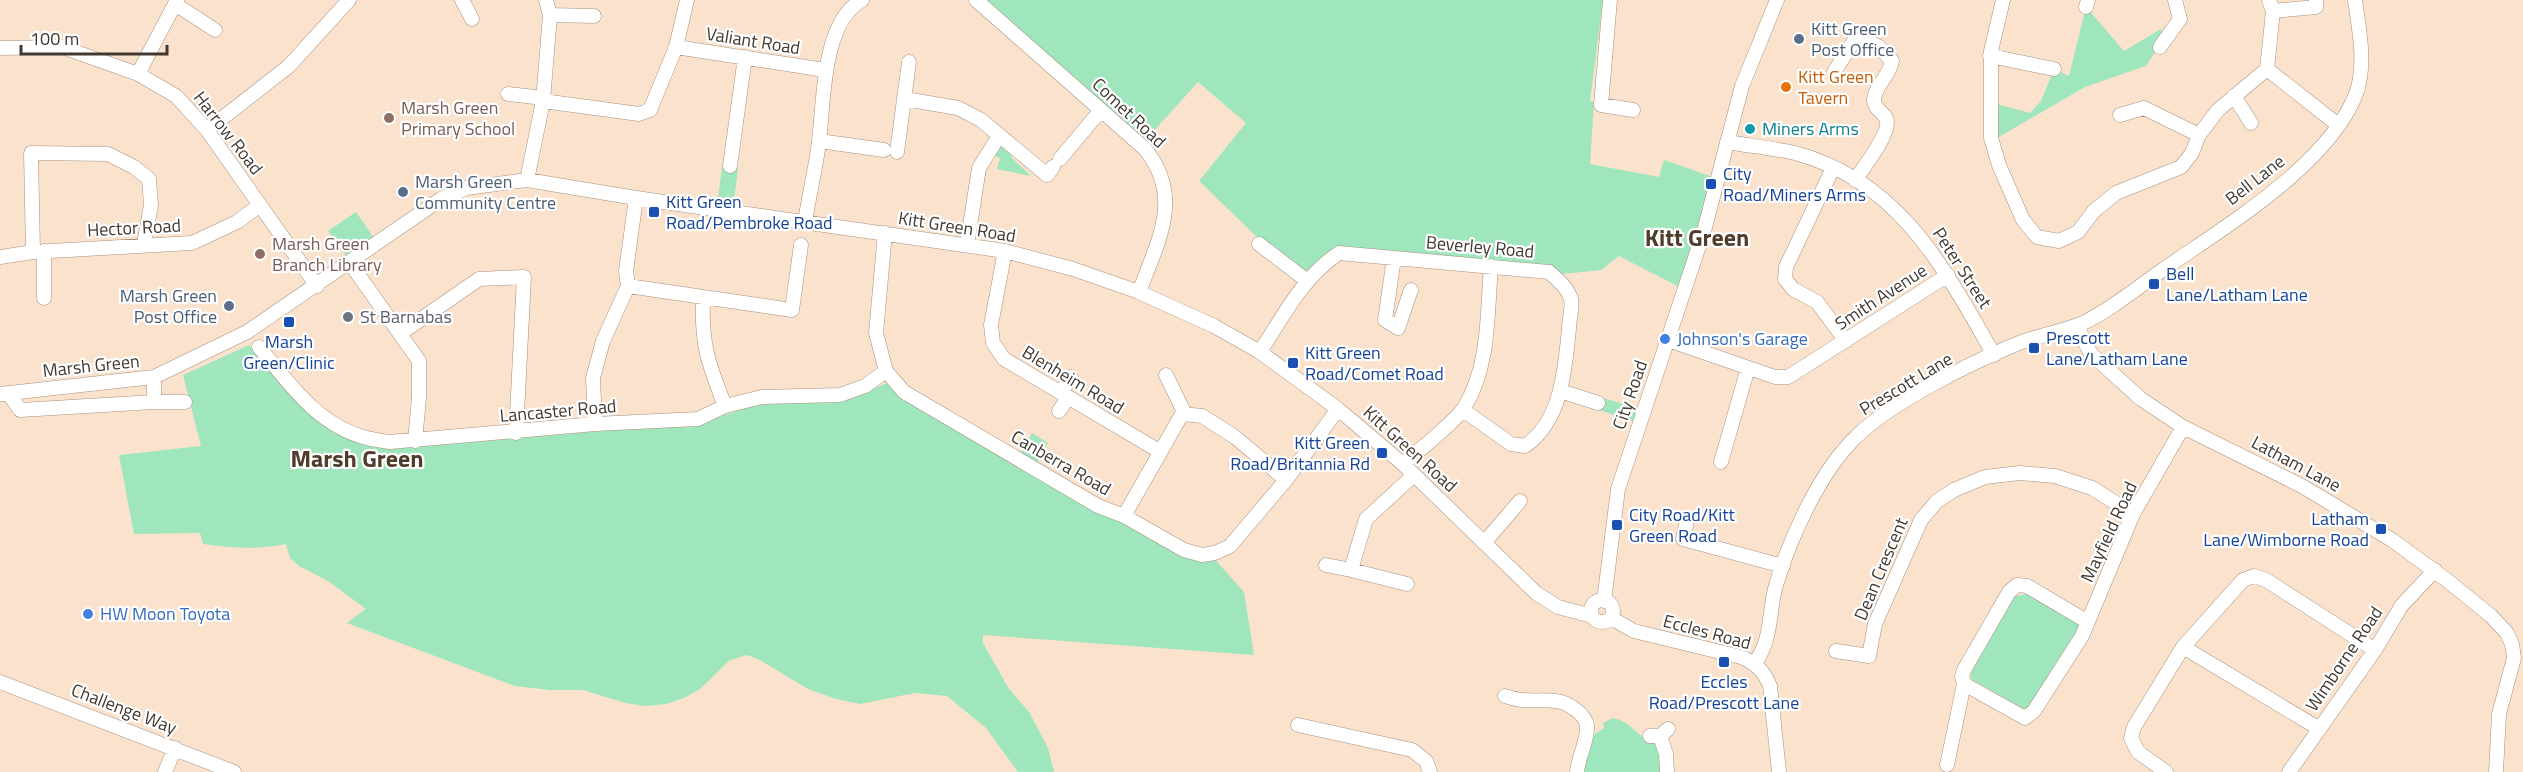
<svg xmlns="http://www.w3.org/2000/svg" width="2523" height="772" font-family="'Titillium Web',sans-serif">
<style>
.green{fill:#9fe6bd}
.lines{fill:none;stroke-linecap:round;stroke-linejoin:round}
.minor-casing{stroke:#a7917e;stroke-width:15}
.minor{stroke:#fff;stroke-width:14}
.service-dot{fill:#5c6f8a;stroke:#fff;stroke-width:2}
.food-dot{fill:#e8710a;stroke:#fff;stroke-width:2}
.education-dot{fill:#8d6e63;stroke:#fff;stroke-width:2}
.culture-dot{fill:#0f9aa8;stroke:#fff;stroke-width:2}
.transit-dot{fill:#1a4fb4;stroke:#fff;stroke-width:2}
.worship-dot{fill:#6b7280;stroke:#fff;stroke-width:2}
.shop-dot{fill:#3f7fe0;stroke:#fff;stroke-width:2}
.labels{text-anchor:middle;stroke-width:4.5;stroke-linejoin:round;paint-order:stroke}
.service-label{font-size:18px;fill:#4e5e75;stroke:#fff;text-anchor:start}
.street-label{font-size:18px;fill:#413830;stroke:#fff}
.food-label{font-size:18px;fill:#c56008;stroke:#fff;text-anchor:start}
.education-label{font-size:18px;fill:#785e54;stroke:#fff;text-anchor:start}
.culture-label{font-size:18px;fill:#0d838f;stroke:#fff;text-anchor:start}
.transit-label{font-size:18px;fill:#164399;stroke:#fff;text-anchor:start}
.worship-label{font-size:18px;fill:#5b616d;stroke:#fff;text-anchor:start}
.shop-label{font-size:18px;fill:#366cbe;stroke:#fff;text-anchor:start}
.district-label{font-size:24px;font-weight:bold;fill:#4f3c2b;stroke:#fff}
</style>
<rect width="100%" height="100%" fill="#fae2cd"/>
<!-- green -->
<path class="green" d="M976 0H1603L1590 101 1594 102 1590 164 1659 177 1664 160 1713 177 1685 290 1619 256 1601 270 1553 275 1344 247 1303 273 1258 238 1199 181 1246 123 1198 82 1141 145Z
M2086 7 2124 51 2161 29 2163 40 2146 66 2085 87 1992 141 1990 102 2030 113 2041 101 2054 69 2069 76Z
M1004 146 1013 153 1011 157 1031 176 997 169 1000 158 993 155 998 147Z
M722 167 738 169 734 200 718 198Z
M356 212 374 238 346 256 328 231Z
M249 345C282 384 312 431 365 444 375 446 387 447 397 448L701 423 763 402 847 400 887 383 902 397 1018 458 1032 433 1048 443 1035 467 1179 547 1210 554 1244 592 1254 655 983 635V643L1009 689 1029 712 1048 748 1054 772H1018L986 728 947 696 915 693 860 704 836 699 808 689 758 659 747 655 730 660 700 689 684 698 666 704 645 706 625 703 583 690H550L515 686 347 623 366 609 328 581 299 566 290 558 286 544C257 550 232 548 203 544L200 533 134 534 119 455 201 446 183 375Z
M1600 397 1643 410 1639 423 1596 409Z
M2031 593 2079 622 2080 635 2032 709H2024L1971 679V669L2012 597Z
M1613 718C1633 722 1638 739 1658 745L1663 772H1583L1591 737 1604 728 1603 723Z"/>
<g class="lines">
<!-- minor casing -->
<g class="minor-casing">
<path id="minor" d="M462 0 472 19
M976 0 1145 149C1184 197 1158 241 1139 292
M1610 0 1601 105 1633 110
M2003 0 1991 51V138L1999 165 2023 220 2037 237 2059 241 2078 232 2094 211 2116 193 2181 167 2192 153 2199 135 2218 110 2267 69 2273 11 2269 0
M175 4 215 30
M2086 7 2088 0
M2273 11 2316 7V0
M550 15 594 16
M676 47 825 70
M2160 47 2180 19 2175 0
M0 48 62 47 138 74 176 96 207 130 317 286
M1990 56 2054 69
M2267 69 2338 125
M1834 72 1854 41 1861 38 1878 46 1892 61C1890 75 1875 86 1874 99 1873 108 1882 111 1886 118 1893 131 1863 168 1855 180
M138 74 177 0
M508 94 544 98
M2234 96 2251 123
M905 99 958 108 981 120 1047 175 1053 167
M543 101 639 114 650 110 676 47 687 0
M2120 115 2144 108 2199 135
M207 130 289 66 349 0
M819 141 884 150
M1727 142C1750 146 1773 148 1795 153 1900 181 1944 268 1994 355
M897 152 909 62
M1060 159 1101 110
M730 166 745 57
M1833 168 1786 267 1785 279 1793 289 1817 302 1846 341
M527 180 543 101 550 15 546 0
M805 222C809 195 816 168 819 141 824 101 822 22 862 0
M885 233 876 333 886 371 904 392 1098 506 1124 516 1184 550 1202 555 1215 553 1230 546 1286 480 1338 409
M1259 244 1306 280
M967 245 979 168 999 136
M1005 251 991 325 993 343 1004 359 1159 451
M33 252 31 153 108 154 134 167 149 179 151 205 144 244
M0 257 33 252 192 243 237 222 260 205
M1394 258 1385 320 1398 328 1411 290
M350 263 419 361V398L415 441
M628 286 703 297C701 344 708 363 725 406
M703 297 792 310 801 245
M44 298V251
M2077 326 2091 354 2141 399 2183 427 2302 486 2392 540 2448 581 2491 616 2507 633 2512 644 2514 658 2499 714 2496 772
M401 333 479 279 524 277 516 433
M1668 340 1775 377H1788L1948 275
M259 347C289 383 318 426 367 438 374 440 383 441 390 442L595 424 698 419 725 406 762 397 840 395 865 386 886 371
M1260 352C1284 315 1302 278 1339 253L1549 272C1557 279 1566 286 1570 296 1574 304 1569 319 1569 328 1565 369 1562 421 1525 446L1511 444 1463 410
M1166 375 1185 414
M1560 391 1598 403
M8 393 20 410 154 402V377
M1061 393 1071 377
M0 394 154 377 247 332 441 199 466 188 527 180 636 198 1005 251 1073 269 1139 292 1214 326 1260 352 1338 409 1403 464 1536 593 1558 607 1592 616
M154 402H185
M1059 411 1068 398
M595 424 593 378 603 341 628 286 626 271 636 198
M1721 462 1748 368
M1403 464C1418 451 1454 423 1464 408 1490 366 1487 313 1491 266
M1124 516 1182 414 1202 416 1235 437 1286 480
M1687 521 1683 539 1783 566
M1484 543 1520 501
M1326 565 1351 570
M1407 584 1351 570 1366 519 1414 475
M1591 611a11 11 0 1 1 22 0a11 11 0 1 1-22 0Z
M1604 601 1618 489 1704 231 1742 86 1777 0
M1611 618 1634 631 1741 657C1756 663 1764 671 1770 686L1779 772
M2183 647 2318 728
M1836 651 1869 656 1875 624 1921 520 1937 501 1954 490 1985 477 2020 473 2055 476 2092 488 2133 514
M1755 663C1773 637 1768 614 1776 585 1790 538 1820 471 1856 437 1891 402 1972 362 2019 343 2040 335 2062 332 2083 323 2112 309 2138 287 2164 269 2224 227 2332 163 2357 91 2366 63 2359 29 2355 0
M0 682 234 772
M1964 684 2025 718 2034 711 2082 636 2133 514 2183 427
M1505 696C1523 703 1538 699 1556 701 1567 702 1586 714 1587 726 1588 741 1578 757 1577 772
M1298 725 1412 750 1426 761 1430 772
M1650 736H1660L1668 729
M1660 736 1666 754 1667 772
M1947 765 1964 684 1962 677 1964 670 2009 592 2017 585 2027 586 2088 622
M165 772 175 748
M2166 772 2138 752 2131 738 2134 727 2183 647 2243 580 2254 576 2266 580 2375 650
M2289 772 2375 650 2402 605 2435 570"/>
</g>
<!-- minor -->
<use href="#minor" class="minor"/>
</g>
<!-- markers -->
<g class="service-dot">
<circle cx="1799" cy="39" r="6"/>
<circle cx="403" cy="192" r="6"/>
<circle cx="229" cy="306" r="6"/>
</g>
<circle class="food-dot" cx="1786" cy="87" r="6"/>
<g class="education-dot">
<circle cx="389" cy="118" r="6"/>
<circle cx="260" cy="254" r="6"/>
</g>
<circle class="culture-dot" cx="1750" cy="129" r="6"/>
<g class="transit-dot">
<rect x="1705" y="178" width="12" height="12" rx="3"/>
<rect x="648" y="206" width="12" height="12" rx="3"/>
<rect x="2148" y="278" width="12" height="12" rx="3"/>
<rect x="283" y="316" width="12" height="12" rx="3"/>
<rect x="2028" y="342" width="12" height="12" rx="3"/>
<rect x="1287" y="357" width="12" height="12" rx="3"/>
<rect x="1376" y="447" width="12" height="12" rx="3"/>
<rect x="1611" y="519" width="12" height="12" rx="3"/>
<rect x="2375" y="523" width="12" height="12" rx="3"/>
<rect x="1718" y="656" width="12" height="12" rx="3"/>
</g>
<circle class="worship-dot" cx="348" cy="317" r="6"/>
<g class="shop-dot">
<circle cx="1665" cy="339" r="6"/>
<circle cx="88" cy="614" r="6"/>
</g>
<g class="labels">
<!-- service labels -->
<g class="service-label">
<text x="1811" y="35">Kitt Green<tspan x="1811" dy="21">Post Office</tspan></text>
<text x="415" y="188">Marsh Green<tspan x="415" dy="21">Community Centre</tspan></text>
<text x="217" y="302" text-anchor="end">Marsh Green<tspan x="217" dy="21">Post Office</tspan></text>
</g>
<!-- street labels -->
<g class="street-label">
<text transform="translate(753 41) rotate(9)" y="6">Valiant Road</text>
<text transform="translate(1129 113) rotate(43)" y="6">Comet Road</text>
<text transform="translate(228 133) rotate(52)" y="6">Harrow Road</text>
<text transform="translate(2255 180) rotate(-38)" y="6">Bell Lane</text>
<text transform="translate(957 227) rotate(9)" y="6">Kitt Green Road</text>
<text transform="translate(134 228) rotate(-3)" y="6">Hector Road</text>
<text transform="translate(1480 247) rotate(5)" y="6">Beverley Road</text>
<text transform="translate(1962 268) rotate(57)" y="6">Peter Street</text>
<text transform="translate(1881 297) rotate(-33)" y="6">Smith Avenue</text>
<text transform="translate(91 366) rotate(-6)" y="6">Marsh Green</text>
<text transform="translate(1073 380) rotate(31)" y="6">Blenheim Road</text>
<text transform="translate(1906 384) rotate(-31)" y="6">Prescott Lane</text>
<text transform="translate(1630 395) rotate(-71)" y="6">City Road</text>
<text transform="translate(558 411) rotate(-5)" y="6">Lancaster Road</text>
<text transform="translate(1410 449) rotate(42)" y="6">Kitt Green Road</text>
<text transform="translate(1061 463) rotate(30)" y="6">Canberra Road</text>
<text transform="translate(2296 464) rotate(28)" y="6">Latham Lane</text>
<text transform="translate(2109 532) rotate(-65)" y="6">Mayfield Road</text>
<text transform="translate(1881 569) rotate(-67)" y="6">Dean Crescent</text>
<text transform="translate(1707 632) rotate(15)" y="6">Eccles Road</text>
<text transform="translate(2344 659) rotate(-56)" y="6">Wimborne Road</text>
<text transform="translate(124 709) rotate(21)" y="6">Challenge Way</text>
</g>
<!-- food labels -->
<g class="food-label">
<text x="1798" y="83">Kitt Green<tspan x="1798" dy="21">Tavern</tspan></text>
</g>
<!-- education labels -->
<g class="education-label">
<text x="401" y="114">Marsh Green<tspan x="401" dy="21">Primary School</tspan></text>
<text x="272" y="250">Marsh Green<tspan x="272" dy="21">Branch Library</tspan></text>
</g>
<!-- culture labels -->
<g class="culture-label">
<text x="1762" y="135">Miners Arms</text>
</g>
<!-- transit labels -->
<g class="transit-label">
<text x="1723" y="180">City<tspan x="1723" dy="21">Road/Miners Arms</tspan></text>
<text x="666" y="208">Kitt Green<tspan x="666" dy="21">Road/Pembroke Road</tspan></text>
<text x="2166" y="280">Bell<tspan x="2166" dy="21">Lane/Latham Lane</tspan></text>
<text x="2046" y="344">Prescott<tspan x="2046" dy="21">Lane/Latham Lane</tspan></text>
<text x="289" y="348" text-anchor="middle">Marsh<tspan x="289" dy="21">Green/Clinic</tspan></text>
<text x="1305" y="359">Kitt Green<tspan x="1305" dy="21">Road/Comet Road</tspan></text>
<text x="1370" y="449" text-anchor="end">Kitt Green<tspan x="1370" dy="21">Road/Britannia Rd</tspan></text>
<text x="1629" y="521">City Road/Kitt<tspan x="1629" dy="21">Green Road</tspan></text>
<text x="2369" y="525" text-anchor="end">Latham<tspan x="2369" dy="21">Lane/Wimborne Road</tspan></text>
<text x="1724" y="688" text-anchor="middle">Eccles<tspan x="1724" dy="21">Road/Prescott Lane</tspan></text>
</g>
<!-- worship labels -->
<g class="worship-label">
<text x="360" y="323">St Barnabas</text>
</g>
<!-- shop labels -->
<g class="shop-label">
<text x="1677" y="345">Johnson's Garage</text>
<text x="100" y="620">HW Moon Toyota</text>
</g>
<!-- district labels -->
<g class="district-label">
<text x="1697" y="246">Kitt Green</text>
<text x="357" y="467">Marsh Green</text>
</g>
</g>
<!-- scale -->
<path d="M21 45v9h146v-9" fill="none" stroke="#413830" stroke-width="3"/>
<text x="30" y="45" font-size="18" fill="#413830" stroke="#ffffff" stroke-width="4.5" paint-order="stroke">100 m</text>
</svg>
